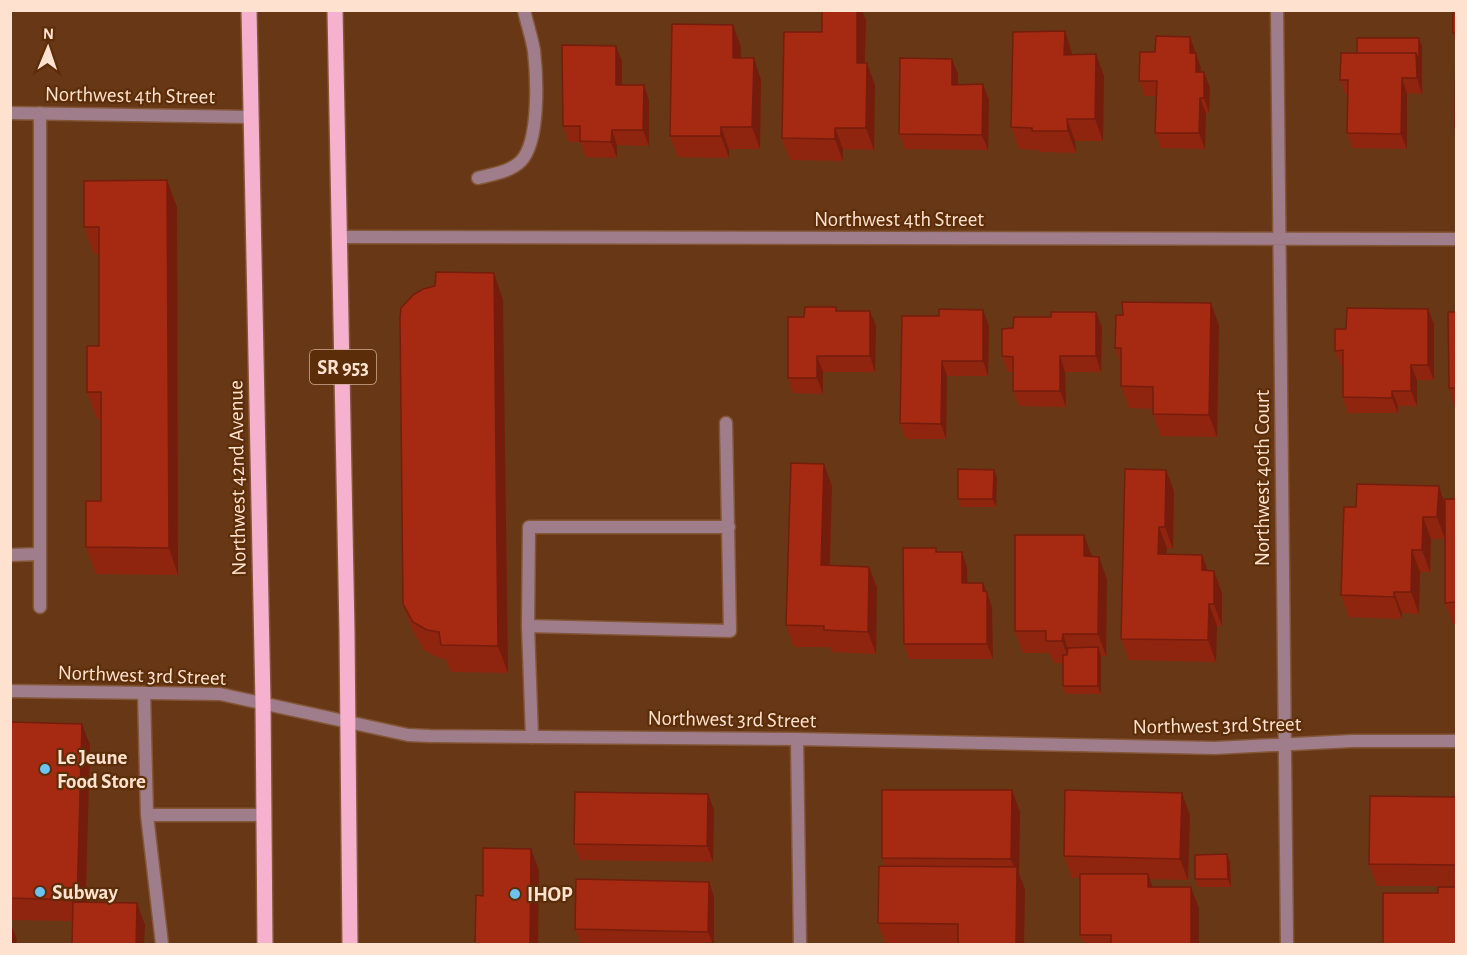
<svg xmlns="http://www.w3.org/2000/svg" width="1467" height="955" font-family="'Alegreya Sans',sans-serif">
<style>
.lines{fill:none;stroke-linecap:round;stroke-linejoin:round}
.service-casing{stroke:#835637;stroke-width:15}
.minor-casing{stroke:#835637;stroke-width:15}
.primary-casing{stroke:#835637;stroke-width:18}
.service{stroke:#9f7d8b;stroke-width:12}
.minor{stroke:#9f7d8b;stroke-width:12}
.primary{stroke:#f6b1ce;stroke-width:15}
.wall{fill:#8f240f}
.shaded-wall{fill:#741d0d}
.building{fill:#a62a12;stroke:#741d0d;stroke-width:1.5}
.poi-dot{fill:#6ac3f1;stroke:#5c2d09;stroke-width:2}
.labels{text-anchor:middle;stroke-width:4.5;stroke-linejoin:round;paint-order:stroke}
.shield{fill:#5c2d09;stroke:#ceab94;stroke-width:1.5}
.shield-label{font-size:20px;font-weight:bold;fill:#ffe1cf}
.street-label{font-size:21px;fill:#ffe1cf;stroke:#5c2d09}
.poi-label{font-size:21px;font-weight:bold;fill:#ffe1cf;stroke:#5c2d09;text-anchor:start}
</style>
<rect width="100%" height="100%" fill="#683816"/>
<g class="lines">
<!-- service casing -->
<g class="service-casing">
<path id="service" d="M478 178C493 174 510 172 521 161 540 141 537 77 534 51 532 38 527 24 524 10
M10 555 40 554
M40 607V113
M528 626 730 631 726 423
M144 693 147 815H264
M532 737 528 626 529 527H729
M147 815 162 944"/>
</g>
<!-- minor casing -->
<g class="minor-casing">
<path id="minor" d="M1277 10 1287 944
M10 113 250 117
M340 237 1456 239
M10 691 220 694 408 735 430 736 797 739 1215 748 1352 741H1456
M797 739 800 944"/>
</g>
<!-- primary casing -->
<g class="primary-casing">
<path id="primary" d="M249 10 263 703 265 944
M335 10 347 632 350 944"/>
</g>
<!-- service -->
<use href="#service" class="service"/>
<!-- minor -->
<use href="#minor" class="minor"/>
<!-- primary -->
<use href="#primary" class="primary"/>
</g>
<!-- wall -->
<path class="wall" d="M822 10H862L866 20 865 63 875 85 874 150 843 149V161L790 160 782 138 822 32Z
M1456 12V41L1453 33Z
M733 25 741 47V58H754L761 80 760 149H729V158L678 157 670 136Z
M1065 31 1072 53V55L1104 76 1103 141H1075L1076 153 1040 152 1039 150 1019 149 1011 127Z
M1190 37 1201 68V72H1204L1210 88 1209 113H1206L1205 149 1161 148 1155 133 1156 96H1145L1139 81 1155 52Z
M1422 46V94L1407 93V149L1352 148 1347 133 1348 95H1346L1340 80Z
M622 61V85H644L649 100V146L617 145V158L586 157 580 142H569L563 126Z
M958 74V85L983 84 989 100 988 150 905 149 899 134Z
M177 207 178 575 96 574 86 547 101 501V419H97L87 392 99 346V254H94L84 227Z
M503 300 508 673 451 672 446 659 437 657 423 649 413 631 403 604Z
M1211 303 1219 325 1217 437 1161 436 1153 414V409L1129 408 1121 386V364L1115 348 1123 315Z
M1428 309 1434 324V380H1417V406H1398V413H1348L1343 397V366H1341L1335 351 1346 329Z
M838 311 876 326 875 372H823V394L793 393 788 378 804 317Z
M1456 312V410L1449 388Z
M902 316 989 326 988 376H947L946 439H906L900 423Z
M1102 327 1101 372H1065L1066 407 1019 406 1013 391V372H1008L1002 356Z
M994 470 997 478 996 507H961L958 499Z
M1166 470 1174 491 1173 549 1167 548V555H1202L1208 571H1214L1222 593V626H1217L1216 662 1129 660 1121 639Z
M832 486 830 565 869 567 877 588 876 654 832 652 830 647H794L786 625Z
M1439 486 1445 505 1456 499V624H1453L1445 603V539H1431L1430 572H1420L1419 614 1402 613V619L1349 617 1341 595 1356 507Z
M936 548 938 552H962L967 567V583H983L992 607 993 659H909L904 644Z
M1092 557 1107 579 1106 656H1101V694H1066L1063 686V663H1054L1050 653H1023L1015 631Z
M10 722 90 745 86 903 145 925 73 921 10 920Z
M1012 790 1020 812 1019 874 1025 889 1024 945H886L878 923 885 866 882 858Z
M708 794 714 810 713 862 580 860 574 844Z
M1456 797V886H1377L1369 864Z
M1190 815 1188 880 1150 879 1152 887 1199 908V945H1084L1080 935V878H1072L1064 856Z
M1230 862 1231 887H1198L1195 879Z
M709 882 714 897V945H581L575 929Z"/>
<!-- shaded-wall -->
<path class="shaded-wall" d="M857 10H862L866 20 864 85 857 63Z
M733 25 741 47V80L733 58Z
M1065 31 1072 53V77L1064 55Z
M1190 37 1201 68V87L1190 53Z
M1419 38 1422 46V94L1417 78 1416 53Z
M616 46 622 61V100L616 85Z
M1096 54 1104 76 1103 141 1095 119Z
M754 58 761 80 760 149 752 127Z
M952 59 958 74V100L952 85Z
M867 63 875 85 874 150 866 128Z
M1204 72 1210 88 1209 113 1204 98Z
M1402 78 1407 93V149L1401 134Z
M983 84 989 100 988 150 982 135Z
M644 85 649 100V146L643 130Z
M1200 98 1206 113 1205 149 1199 133Z
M1067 119 1075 141 1076 153 1068 131Z
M721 127 729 149V158L721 136Z
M835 128 843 149V161L835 139Z
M612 130 617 145V158L611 142Z
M167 180 177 207 178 575 169 548Z
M494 273 503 300 508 673 498 646Z
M1211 303 1219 325 1217 437 1209 415Z
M1428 309 1434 324V380L1428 365Z
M983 310 989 326 988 376 983 361Z
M870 311 876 326 875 372 870 356Z
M1096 312 1102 327 1101 372 1096 356Z
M817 356 823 372V394L817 378Z
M1060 356 1065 372 1066 407 1060 391Z
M942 361 947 376 946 439 941 424Z
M1411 365 1417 380V406L1411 391Z
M1392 391 1398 406V413L1392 398Z
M824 464 832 486 829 587 821 565Z
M994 470 997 478 996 507 993 499Z
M1166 470 1174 491 1173 549 1165 527Z
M1439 486 1446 508 1445 539 1437 517Z
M1423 517 1431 539 1430 572 1422 550Z
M1159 527 1167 548 1166 576 1158 554Z
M1084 535 1092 556H1084Z
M1412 550 1420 572 1419 614 1411 592Z
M962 552 967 567 968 598 962 583Z
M1202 555 1210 577 1202 570Z
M1099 557 1107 579 1106 656 1098 634Z
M869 567 877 588 876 654 868 632Z
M1214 571 1222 593V626L1214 604Z
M983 583 992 607 993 659 987 644Z
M1394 592 1402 613V619L1394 597Z
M1209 604 1217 626 1216 662 1208 640Z
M1063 634 1070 656V663L1062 641Z
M1098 647 1101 655V694L1098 686Z
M82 724 90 745 85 922 77 900Z
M1012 790 1020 812 1019 874 1025 889 1024 945H1016L1017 874 1011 859Z
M1182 793 1190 815 1188 880 1180 859Z
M708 794 714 810 713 862 707 846Z
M531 849 539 870 538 945H530Z
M1227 854 1230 862 1231 887 1228 879Z
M1148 874 1156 896 1148 887Z
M709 882 714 897V945H713L708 932Z
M1191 887 1199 908V945H1191Z
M137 903 145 925 144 945H136Z
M11 924 17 940 16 945H10Z"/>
<!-- building -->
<path class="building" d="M822 10H857V63H867L866 128H835V139L782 138 784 32H822Z
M1453 12H1456V33H1453Z
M672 24 733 25V58H754L752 127H721V136H670Z
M1065 31 1064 55 1096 54 1095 119H1067L1068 131H1032V128L1011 127 1013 32Z
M1156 36 1190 37V53H1196V72H1204V98H1200L1199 133H1155L1157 81H1139L1140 52H1155Z
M1357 38H1419V61L1416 53H1357Z
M562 45 616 46V85H644L643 130H612L611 142 580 141V126H563Z
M1456 50V128H1455Z
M1341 53H1416L1417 78H1402L1401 134 1347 133 1348 80H1340Z
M900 58 952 59V85L983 84 982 135 899 134Z
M167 180 169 548 86 547V501H101V392H87V346H99V227H84V181Z
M436 272 494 273 498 646 441 645 439 632 427 630 413 622 403 604 400 317 401 308 413 295 423 289 435 286Z
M1122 302 1211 303 1209 415 1153 414V387L1121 386V348H1115L1116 315H1123Z
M805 307H836V311H870V356H817V378H788V317H804Z
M1347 308 1428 309V365H1411V391H1392V398L1343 397V350L1335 351V329H1346Z
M939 309 983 310V361H942L941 424 900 423 902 316H939Z
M1051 312H1096V356H1060V391H1013V357L1002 356V329L1013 328 1014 317H1051Z
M1448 312H1456V388H1449Z
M791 463 824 464 821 565 869 567 868 632 824 630V626L786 625Z
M958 469 994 470 993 499H958Z
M1125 469 1166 470 1165 527H1159L1158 554 1202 555V570L1214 571V604H1209L1208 640 1121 639Z
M1357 484 1439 486 1437 517H1423L1422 550H1412L1411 592H1394V597L1341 595 1344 507H1356Z
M1445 499H1456V602L1445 603Z
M1015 535H1084V556L1099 557 1098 634H1063L1062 641H1046V631H1015Z
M903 548H936V552H962V583H983V591L987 592V644H904Z
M1098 647V686H1063V655H1067L1068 648Z
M10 722 82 724 77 900 10 898Z
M882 790H1012L1011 859 882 858Z
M1065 790 1182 793 1180 859 1064 856Z
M575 792 708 794 707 846 574 844Z
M1370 796 1456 797V865L1369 864Z
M483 848 531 849 530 945H475L476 895 483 896Z
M1227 854 1228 879H1195V855Z
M879 866 1017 867 1016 945H958V924L878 923Z
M1080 874H1148V887H1191V945H1111V935H1080Z
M576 879 709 882 708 932 575 929Z
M1438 887H1456V945H1383V893H1438Z
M73 902 137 903 136 945H72Z"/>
<!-- markers -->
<g class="poi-dot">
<circle cx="45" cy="769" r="6"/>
<circle cx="40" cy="892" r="6"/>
<circle cx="515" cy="894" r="6"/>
</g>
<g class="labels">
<!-- shield labels -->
<rect class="shield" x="310" y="350" width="66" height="34" rx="4.5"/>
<g class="shield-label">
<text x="343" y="374">SR 953</text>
</g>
<!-- street labels -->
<g class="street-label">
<text transform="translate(130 95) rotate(1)" y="7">Northwest 4th Street</text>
<text x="899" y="226">Northwest 4th Street</text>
<text transform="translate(237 478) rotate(-91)" y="7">Northwest 42nd Avenue</text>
<text transform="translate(1262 478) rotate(-90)" y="7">Northwest 40th Court</text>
<text transform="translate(142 675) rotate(2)" y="7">Northwest 3rd Street</text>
<text transform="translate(732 719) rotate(1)" y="7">Northwest 3rd Street</text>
<text transform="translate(1217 725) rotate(-1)" y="7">Northwest 3rd Street</text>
</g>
<!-- poi labels -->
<g class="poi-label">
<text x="57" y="764">Le Jeune<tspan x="57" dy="24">Food Store</tspan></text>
<text x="52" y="899">Subway</text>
<text x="527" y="901">IHOP</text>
</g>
</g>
<!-- border -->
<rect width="1467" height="955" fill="none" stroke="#ffe1cf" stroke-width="24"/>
<!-- north arrow -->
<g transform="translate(48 48) rotate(2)" stroke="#5c2d09" stroke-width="4.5" paint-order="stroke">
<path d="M0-4.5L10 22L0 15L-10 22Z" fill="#ffe1cf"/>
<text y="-9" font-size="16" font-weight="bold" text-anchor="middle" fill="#ffe1cf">N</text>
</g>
</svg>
